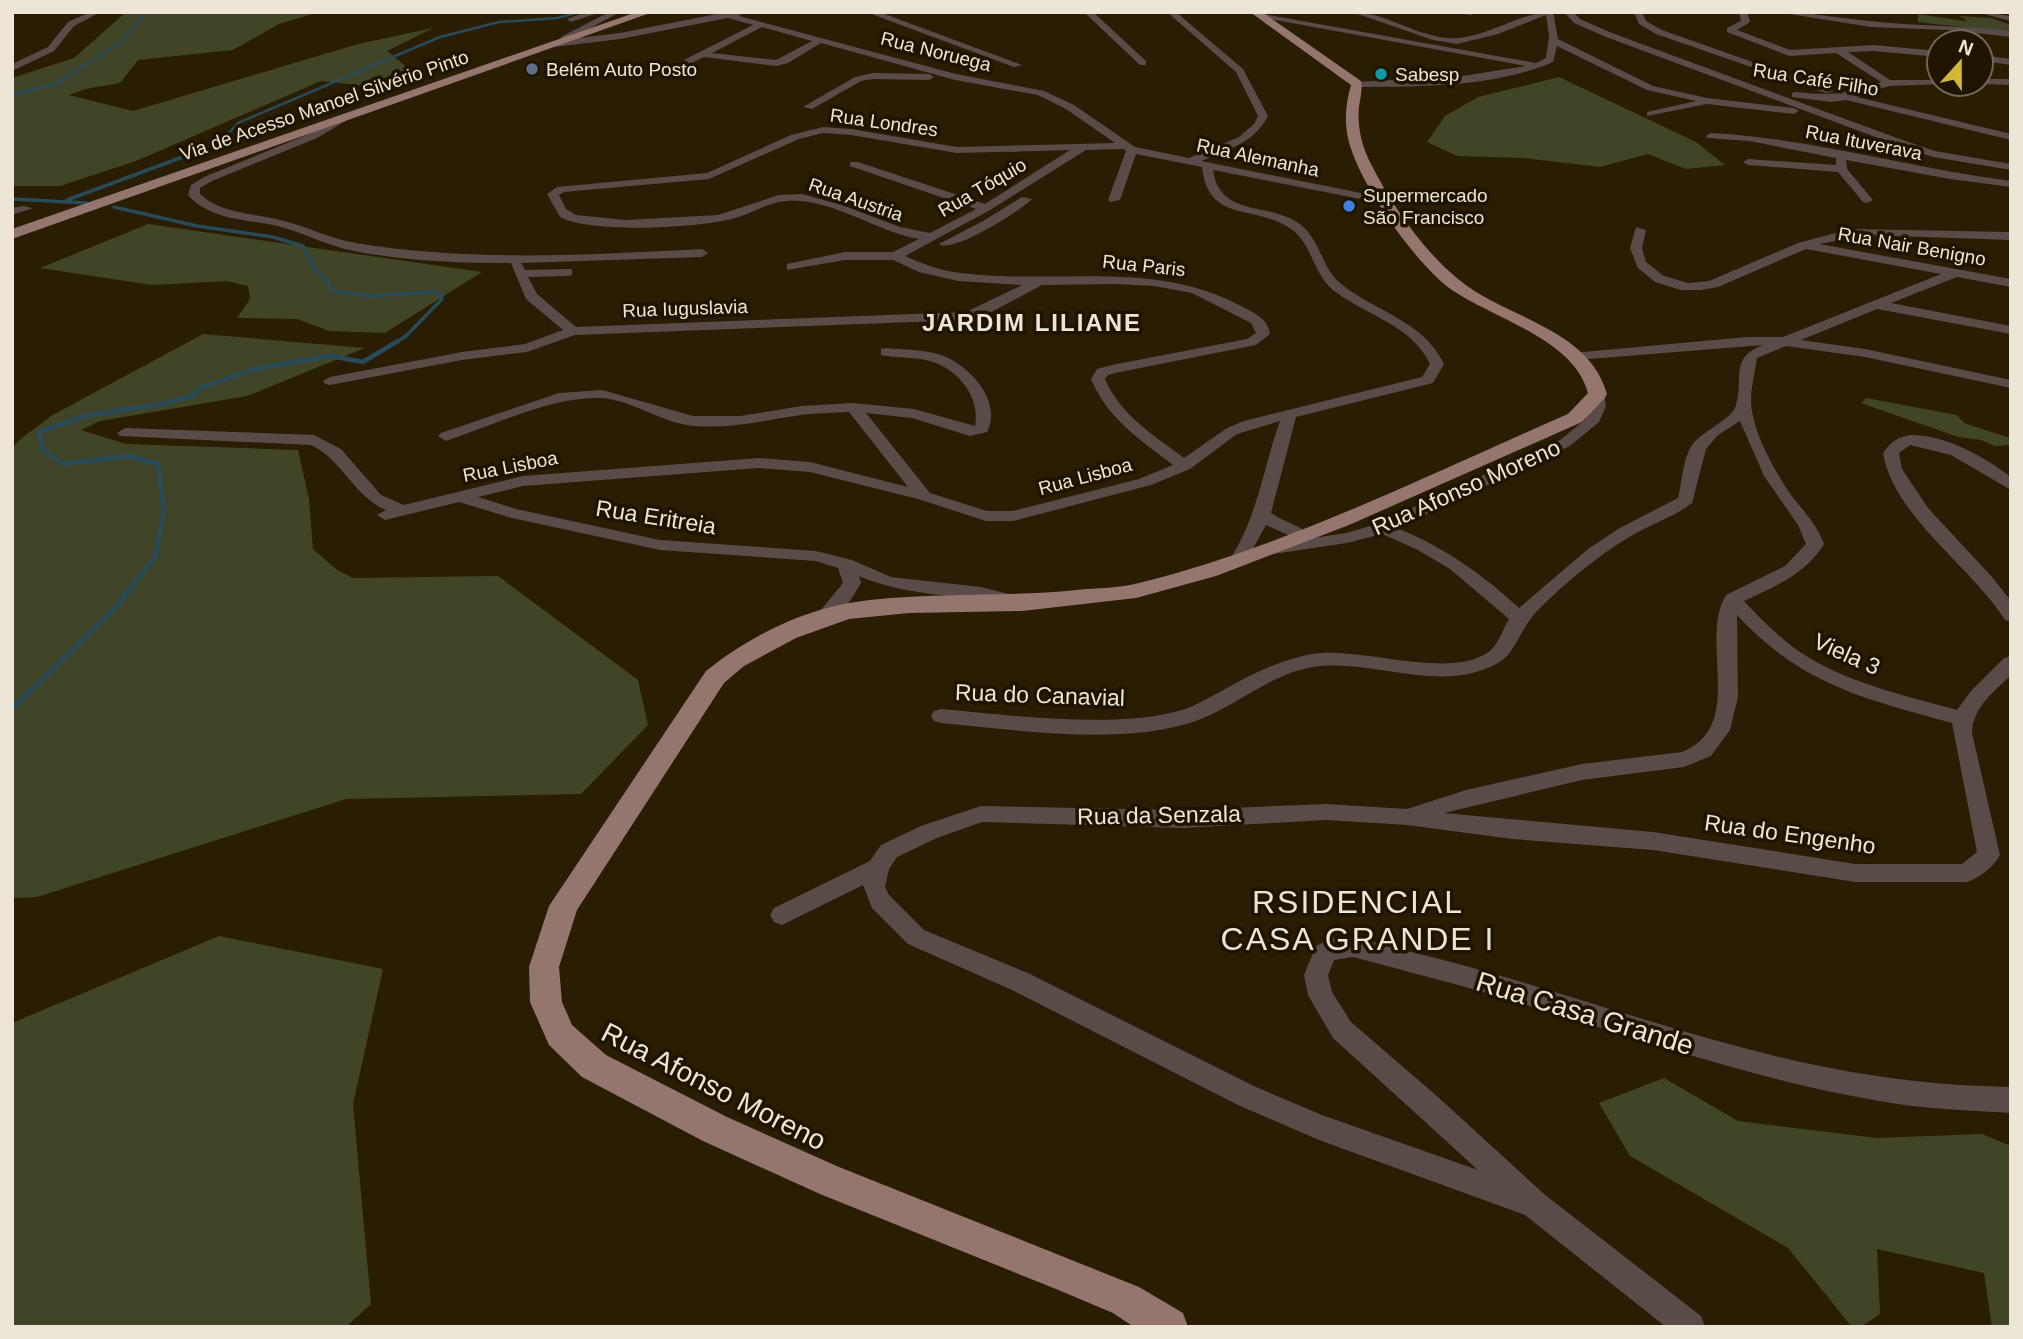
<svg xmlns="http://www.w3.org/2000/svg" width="2023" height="1339" font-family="Helvetica,sans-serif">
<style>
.forest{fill:#414528}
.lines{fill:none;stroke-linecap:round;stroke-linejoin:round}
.stream-far3{stroke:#284b59;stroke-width:2.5}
.stream-far2{stroke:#284b59;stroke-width:3.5}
.stream-far1{stroke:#284b59;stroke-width:4.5}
.stream{stroke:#284b59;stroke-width:5}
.minor{fill:#594b47;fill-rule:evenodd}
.major{fill:#94766e;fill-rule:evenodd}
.service-dot{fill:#5c6f8a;stroke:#1f1400;stroke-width:2.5}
.culture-dot{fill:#0f9aa8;stroke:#1f1400;stroke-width:2.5}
.shop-dot{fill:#3f7fe0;stroke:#1f1400;stroke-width:2.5}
.labels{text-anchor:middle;stroke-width:7;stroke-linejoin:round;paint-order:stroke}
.far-street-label{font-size:19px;fill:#ede5d5;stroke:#1f1400}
.far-poi-label{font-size:19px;fill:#ede5d5;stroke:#1f1400;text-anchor:start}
.street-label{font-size:23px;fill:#ede5d5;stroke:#1f1400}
.far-district-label{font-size:24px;font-weight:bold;letter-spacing:2px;fill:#ede5d5;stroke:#1f1400}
.near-street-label{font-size:28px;fill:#ede5d5;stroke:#1f1400}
.near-quarter-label{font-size:32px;letter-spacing:2px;fill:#ede5d5;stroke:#1f1400}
</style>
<rect width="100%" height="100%" fill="#291d03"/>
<!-- forest -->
<path class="forest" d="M126 12H319L279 24 233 50 138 60 120 83 85 89 69 95 133 111 358 44 433 28 387 51 415 74 385 88 321 81 136 161 60 186H12V78L74 58Z
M1918 14 1965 21 1967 20 1959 16 1991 18 2011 25V33L1918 22Z
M1559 77 1696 142 1725 165 1686 169 1648 154 1600 167 1524 158 1457 156 1427 142 1445 116 1478 97Z
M148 224 482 272 385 333 329 331 297 319 237 318 250 299 248 286 227 281 152 285 40 268Z
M203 334 365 348 247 396 100 421 81 430 126 444 298 450 309 499 313 549 337 570 353 578 498 576 638 680 648 725 581 794 346 799 37 897 12 898V449L18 441 51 416Z
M1866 398 1957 415 1964 423 2010 438 2011 445 1995 446 1981 440 1958 437 1861 403Z
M219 936 383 969 353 1104 371 1304 346 1327H12V1023Z
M1664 1078 1738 1121 1877 1138 1982 1134 2011 1146V1327H1992L1984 1273 1877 1249 1880 1314 1861 1327H1852L1788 1248 1630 1156 1599 1103Z"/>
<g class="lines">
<!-- stream-far3 -->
<path class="stream-far3" d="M12 95 55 84 121 42 146 12
M202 150 223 139 238 123 440 37 499 22 557 18 580 12"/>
<!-- stream-far2 -->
<path class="stream-far2" d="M12 199 87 203
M67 200 207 148
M114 207 197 226 273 237 303 246 315 270 327 280 331 291 371 296 432 292 441 294 442 299 406 336 395 343"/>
<!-- stream-far1 -->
<path class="stream-far1" d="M127 593 155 557 164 511 158 464 129 456 63 464 43 450 39 432 85 416 161 404 192 396 200 388 254 369 331 356 363 362 398 341"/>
<!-- stream -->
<path class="stream" d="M12 709 117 606 128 591"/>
<!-- minor -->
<path class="minor" d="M90 12H101L74 26 54 51 12 71V64L48 47 68 22Z
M586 12H601L571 22 567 19Z
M609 12H620L570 39 620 33 727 12H743L739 16 956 74 1044 91 1074 105 1135 147 1189 158 1239 137 1254 124 1258 116 1236 72 1167 12H1176L1243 69 1268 116C1254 143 1228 150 1201 161L1386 198 1392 201 1386 204 1213 170C1220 219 1271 201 1301 225 1320 240 1322 268 1340 283 1375 312 1423 320 1444 364L1433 383 1296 417 1271 513C1282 521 1300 525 1310 535L1307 539 1346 533 1377 524 1560 440 1585 420 1592 406 1593 387H1603L1606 406 1599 422 1570 446 1397 528C1444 547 1482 574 1519 608L1588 549 1618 529 1678 498C1682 483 1683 458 1692 445 1702 431 1733 419 1736 405 1744 377 1729 358 1763 345L1577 360 1572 359V353L1747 337H1783L1941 274 1806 249 1718 287 1701 290H1681L1655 282 1638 268 1630 248 1636 227 1646 230 1642 248 1646 262 1664 276 1688 283 1709 281 1798 243 1851 229 2011 232V240L1868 235 1819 244 2011 279V287L1957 277 1891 303 2011 326V334L1877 309 1801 340 1865 349 2011 380V388L1865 357 1786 346 1757 358C1755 372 1751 387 1751 401 1752 431 1774 470 1791 495 1803 511 1817 524 1824 544 1806 574 1774 587 1744 601 1761 619 1779 638 1800 652 1846 683 1904 695 1957 710L1971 691 2004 658 2011 656V675C1994 692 1972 708 1972 733L2000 855C1994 867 1979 878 1967 882H1855L1653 850 1512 839 1407 825 1326 820 1183 828 982 822 937 838 897 857 889 869 885 887 889 895 924 930 1030 974 1256 1087 1322 1115 1478 1170 1333 1038 1308 995 1304 975 1316 946 1332 938 1353 937C1398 949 1443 959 1487 972 1616 1008 1744 1057 1878 1076 1922 1083 1966 1086 2011 1087V1113C1965 1110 1919 1109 1874 1100 1741 1077 1615 1030 1486 993 1442 980 1397 969 1353 957L1334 960 1328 975 1332 992 1351 1022 1438 1097 1544 1194 1701 1316 1705 1327H1666L1525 1215 1319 1140 1238 1105 1012 990 908 944 872 908 863 885 782 925 774 922 770 915 774 908 870 861 881 845 921 826 981 806 1183 810 1326 804 1407 809 1466 790 1582 764 1682 752C1747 726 1698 641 1726 595L1785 566 1806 544 1798 525 1764 476 1740 421 1718 435 1706 449 1692 503C1674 517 1651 524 1631 536 1597 556 1565 583 1537 611 1523 625 1514 654 1500 662 1442 696 1375 658 1313 667 1269 674 1235 708 1193 722 1117 746 1020 730 941 723L934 721 931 716 934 711 941 709C1009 715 1121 730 1185 709 1195 706 1204 700 1214 695 1245 678 1277 660 1312 654 1360 646 1451 681 1490 651 1499 643 1503 629 1509 619L1450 569 1418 550 1382 534 1347 543 1267 555 1258 550 1261 546 1299 540 1266 525 1245 563H1233L1230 559C1258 516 1263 468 1280 421L1237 434 1190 469 1151 485 1013 521H986L918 499 810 472 759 468 523 486 478 497 516 509 660 540 816 551 852 560 891 577 981 587 1020 597 1023 601 1014 607C963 594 907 597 859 576L861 583C853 597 836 626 817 621L815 617 843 583 838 568 816 561 660 550 512 518 459 502 385 520 377 515 386 510C353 496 343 460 311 445L120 436 117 433 125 428 314 435 341 449 381 495 404 505 523 476 759 458 810 462 908 487 849 412C833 413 816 413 801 415 765 420 731 429 694 426 661 423 633 400 601 398 554 396 496 424 451 439L446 441 438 436 441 433 559 393 602 390 693 416H740L802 406 853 403 914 409 975 426C981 395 955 366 926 360 911 357 896 358 881 355V349L886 348C904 350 923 349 941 355 969 365 1003 401 987 432L970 436 912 418 866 413 930 493 987 511H1013L1139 479 1173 465C1140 440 1107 418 1091 379L1097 369 1112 365 1247 339 1256 333 1251 323 1192 293 1154 286 1116 284 1042 285 986 315 966 320 575 335 527 352 462 360 330 385 325 384 323 381 330 377 462 352 525 344 563 330 526 299 511 263C456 263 399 261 345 249 322 243 301 232 278 226 248 219 211 221 188 195L191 185 204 177 309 134 340 117 349 119 317 138 212 181 200 188V194C222 214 252 213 280 220 306 226 330 239 356 243 471 262 587 255 702 249L708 253 702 257 521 263 525 270 572 269V275L568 276 528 277 537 294 576 327 966 312 1022 285 958 281 919 272 893 260H845L787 270V264L845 252H893L919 239C874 231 831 197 786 201 768 202 752 214 735 218 701 228 591 234 560 217L547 194 557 187 707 173 791 135 823 127 851 129 957 147 1115 143 1066 109 1038 95 955 80 821 43 788 63 776 66 704 57 686 66H680V62L753 25 728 18 620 39 554 47 550 44 561 41V37ZM762 27 812 41 776 60 712 53ZM823 133 851 135 957 153 1070 150 985 204 858 162H850V166L976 209 930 233 900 227 842 205 802 194 779 195 718 215 626 220 576 215 566 209 559 195 564 192 709 179 799 139ZM1124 149 1126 151 1108 200 1110 202 1120 200 1136 154 1202 167C1208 224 1256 204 1291 229 1312 243 1313 274 1333 290 1365 315 1412 325 1430 364L1422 377 1244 421 1227 428 1184 458C1154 435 1121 416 1105 379L1108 375 1115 373 1256 345 1270 334C1268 318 1254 313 1241 306 1155 259 1054 285 961 273 941 271 923 264 905 256L990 210 1086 150ZM1737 615C1802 685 1863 698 1952 723L1977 852 1962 864H1855L1653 832 1444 813 1582 780 1684 767 1711 756 1730 730 1738 697Z
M866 12H879L1022 65 1014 67Z
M1084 12H1093L1146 61V65H1140Z
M1352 12C1388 12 1422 41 1458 38 1492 35 1520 12 1553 12L1558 39 1653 86 1707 98 1794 108 1799 111 1794 114 1707 104 1647 116V112L1696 101 1647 90 1557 46 1553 62C1495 87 1421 87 1357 87L1354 86V82L1456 77 1526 66 1259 17 1263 14 1536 63 1546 58 1549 36 1546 15 1498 34 1457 44 1433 40Z
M1445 12H1475L1471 15Z
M1564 12H1573L1580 19 1612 33 1897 138 1935 151 2011 164V170L1933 157 1889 142 1606 37 1574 23Z
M1634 12H1642L1646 21 1662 30 1834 91 1826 93 1656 34 1639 24Z
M1739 12H1747L1750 22 1737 30 1790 50 1873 45 1939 51V57L1873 51 1848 52 1890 80H1939V84H1943L1889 86 1857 97 2011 134V140L1846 100 1831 102 1792 97V93L1795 92C1833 96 1845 94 1881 82L1836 53 1789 56 1727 32V28L1741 21Z
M1777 12C1808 12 1838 18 1869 21 1916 26 1964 26 2011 31V37L1949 30 1871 27Z
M1983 12 2011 16V21L1984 14Z
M1981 55 2011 59V65L1981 61Z
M873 73 929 74 934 77 929 80 873 79 861 81 812 109 803 107 855 77Z
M1981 79H2011V85L1978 84H1981Z
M1711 133C1810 138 1911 168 2011 181V187L1950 179 1846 160 1847 169 1873 200 1867 203 1863 202 1838 172 1748 165 1743 162 1748 159 1836 165V158L1749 141 1707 138 1706 136Z
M1022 197 1032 199C1020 211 952 254 939 244L983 221Z
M23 206 33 208 12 215V208Z
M1910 435C1946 435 1983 456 2011 477V490L1951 455 1910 445 1899 453 1902 469 1928 508 1992 577 2011 601V622L2005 620C1971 566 1894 517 1883 453 1891 442 1896 438 1910 435Z"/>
<!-- major -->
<path class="major" d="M637 12H653L12 239V229Z
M1250 12H1262L1361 81C1363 89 1360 99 1359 107 1357 127 1362 147 1371 164 1392 206 1423 250 1458 279 1506 319 1588 327 1607 394L1605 398 1582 422 1349 525 1216 576 1136 598 1022 611 909 613 849 619 796 638 744 666 724 683 577 910 559 967 562 1002 572 1025 606 1055 727 1117 839 1167 1139 1287 1183 1313 1188 1327H1134L1113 1313 1056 1289 820 1194 703 1141 582 1077 549 1045 530 1002 529 967 549 906 706 671C745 639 798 612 849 603 923 591 1001 598 1076 590 1097 588 1119 588 1139 583 1285 547 1430 474 1568 414L1588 393C1574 339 1494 319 1452 290 1416 265 1357 181 1348 138 1344 120 1346 102 1351 85Z"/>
</g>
<!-- markers -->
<circle class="service-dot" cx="532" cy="69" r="7"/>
<circle class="culture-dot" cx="1381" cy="74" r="7"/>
<circle class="shop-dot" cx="1349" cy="206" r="7"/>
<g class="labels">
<!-- far-street labels -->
<g class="far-street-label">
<text transform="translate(936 51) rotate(14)" y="7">Rua Noruega</text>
<text transform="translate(1816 79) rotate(9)" y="7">Rua Café Filho</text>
<text transform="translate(324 105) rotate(-19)" y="7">Via de Acesso Manoel Silvério Pinto</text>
<text transform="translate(884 122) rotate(8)" y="7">Rua Londres</text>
<text transform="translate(1864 142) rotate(11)" y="7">Rua Ituverava</text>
<text transform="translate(1258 157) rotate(12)" y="7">Rua Alemanha</text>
<text transform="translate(982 187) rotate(-30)" y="7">Rua Tóquio</text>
<text transform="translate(856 199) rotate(19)" y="7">Rua Austria</text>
<text transform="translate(1912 246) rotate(10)" y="7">Rua Nair Benigno</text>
<text transform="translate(1144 265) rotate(6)" y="7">Rua Paris</text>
<text transform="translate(685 308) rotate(-2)" y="7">Rua Iuguslavia</text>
<text transform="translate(510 466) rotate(-11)" y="7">Rua Lisboa</text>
<text transform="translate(1085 476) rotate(-15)" y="7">Rua Lisboa</text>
</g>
<!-- far-poi labels -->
<g class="far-poi-label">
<text x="546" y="76">Belém Auto Posto</text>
<text x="1395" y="81">Sabesp</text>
<text x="1363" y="202">Supermercado<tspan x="1363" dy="22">São Francisco</tspan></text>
</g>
<!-- street labels -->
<g class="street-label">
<text transform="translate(1466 487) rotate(-24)" y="8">Rua Afonso Moreno</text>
<text transform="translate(656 517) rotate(9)" y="8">Rua Eritreia</text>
<text transform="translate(1847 654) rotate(24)" y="8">Viela 3</text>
<text transform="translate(1040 695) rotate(2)" y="8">Rua do Canavial</text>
<text transform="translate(1159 815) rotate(-1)" y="8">Rua da Senzala</text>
<text transform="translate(1790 834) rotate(8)" y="8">Rua do Engenho</text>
</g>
<!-- far-district labels -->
<g class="far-district-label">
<text x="1032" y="331">JARDIM LILIANE</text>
</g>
<!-- near-street labels -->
<g class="near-street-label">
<text transform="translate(1585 1013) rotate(17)" y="10">Rua Casa Grande</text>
<text transform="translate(714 1086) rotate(27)" y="10">Rua Afonso Moreno</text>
</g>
<!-- near-quarter labels -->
<g class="near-quarter-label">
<text x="1358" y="913">RSIDENCIAL<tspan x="1358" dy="37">CASA GRANDE I</tspan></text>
</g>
</g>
<!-- border -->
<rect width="2023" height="1339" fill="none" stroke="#ede5d5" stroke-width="28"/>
<!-- north arrow -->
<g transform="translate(1960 63) rotate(21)"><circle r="33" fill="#1f1400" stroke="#716855" stroke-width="2"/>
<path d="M0-5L12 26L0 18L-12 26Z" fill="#d2b736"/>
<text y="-10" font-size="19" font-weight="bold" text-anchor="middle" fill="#ede5d5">N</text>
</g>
</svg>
